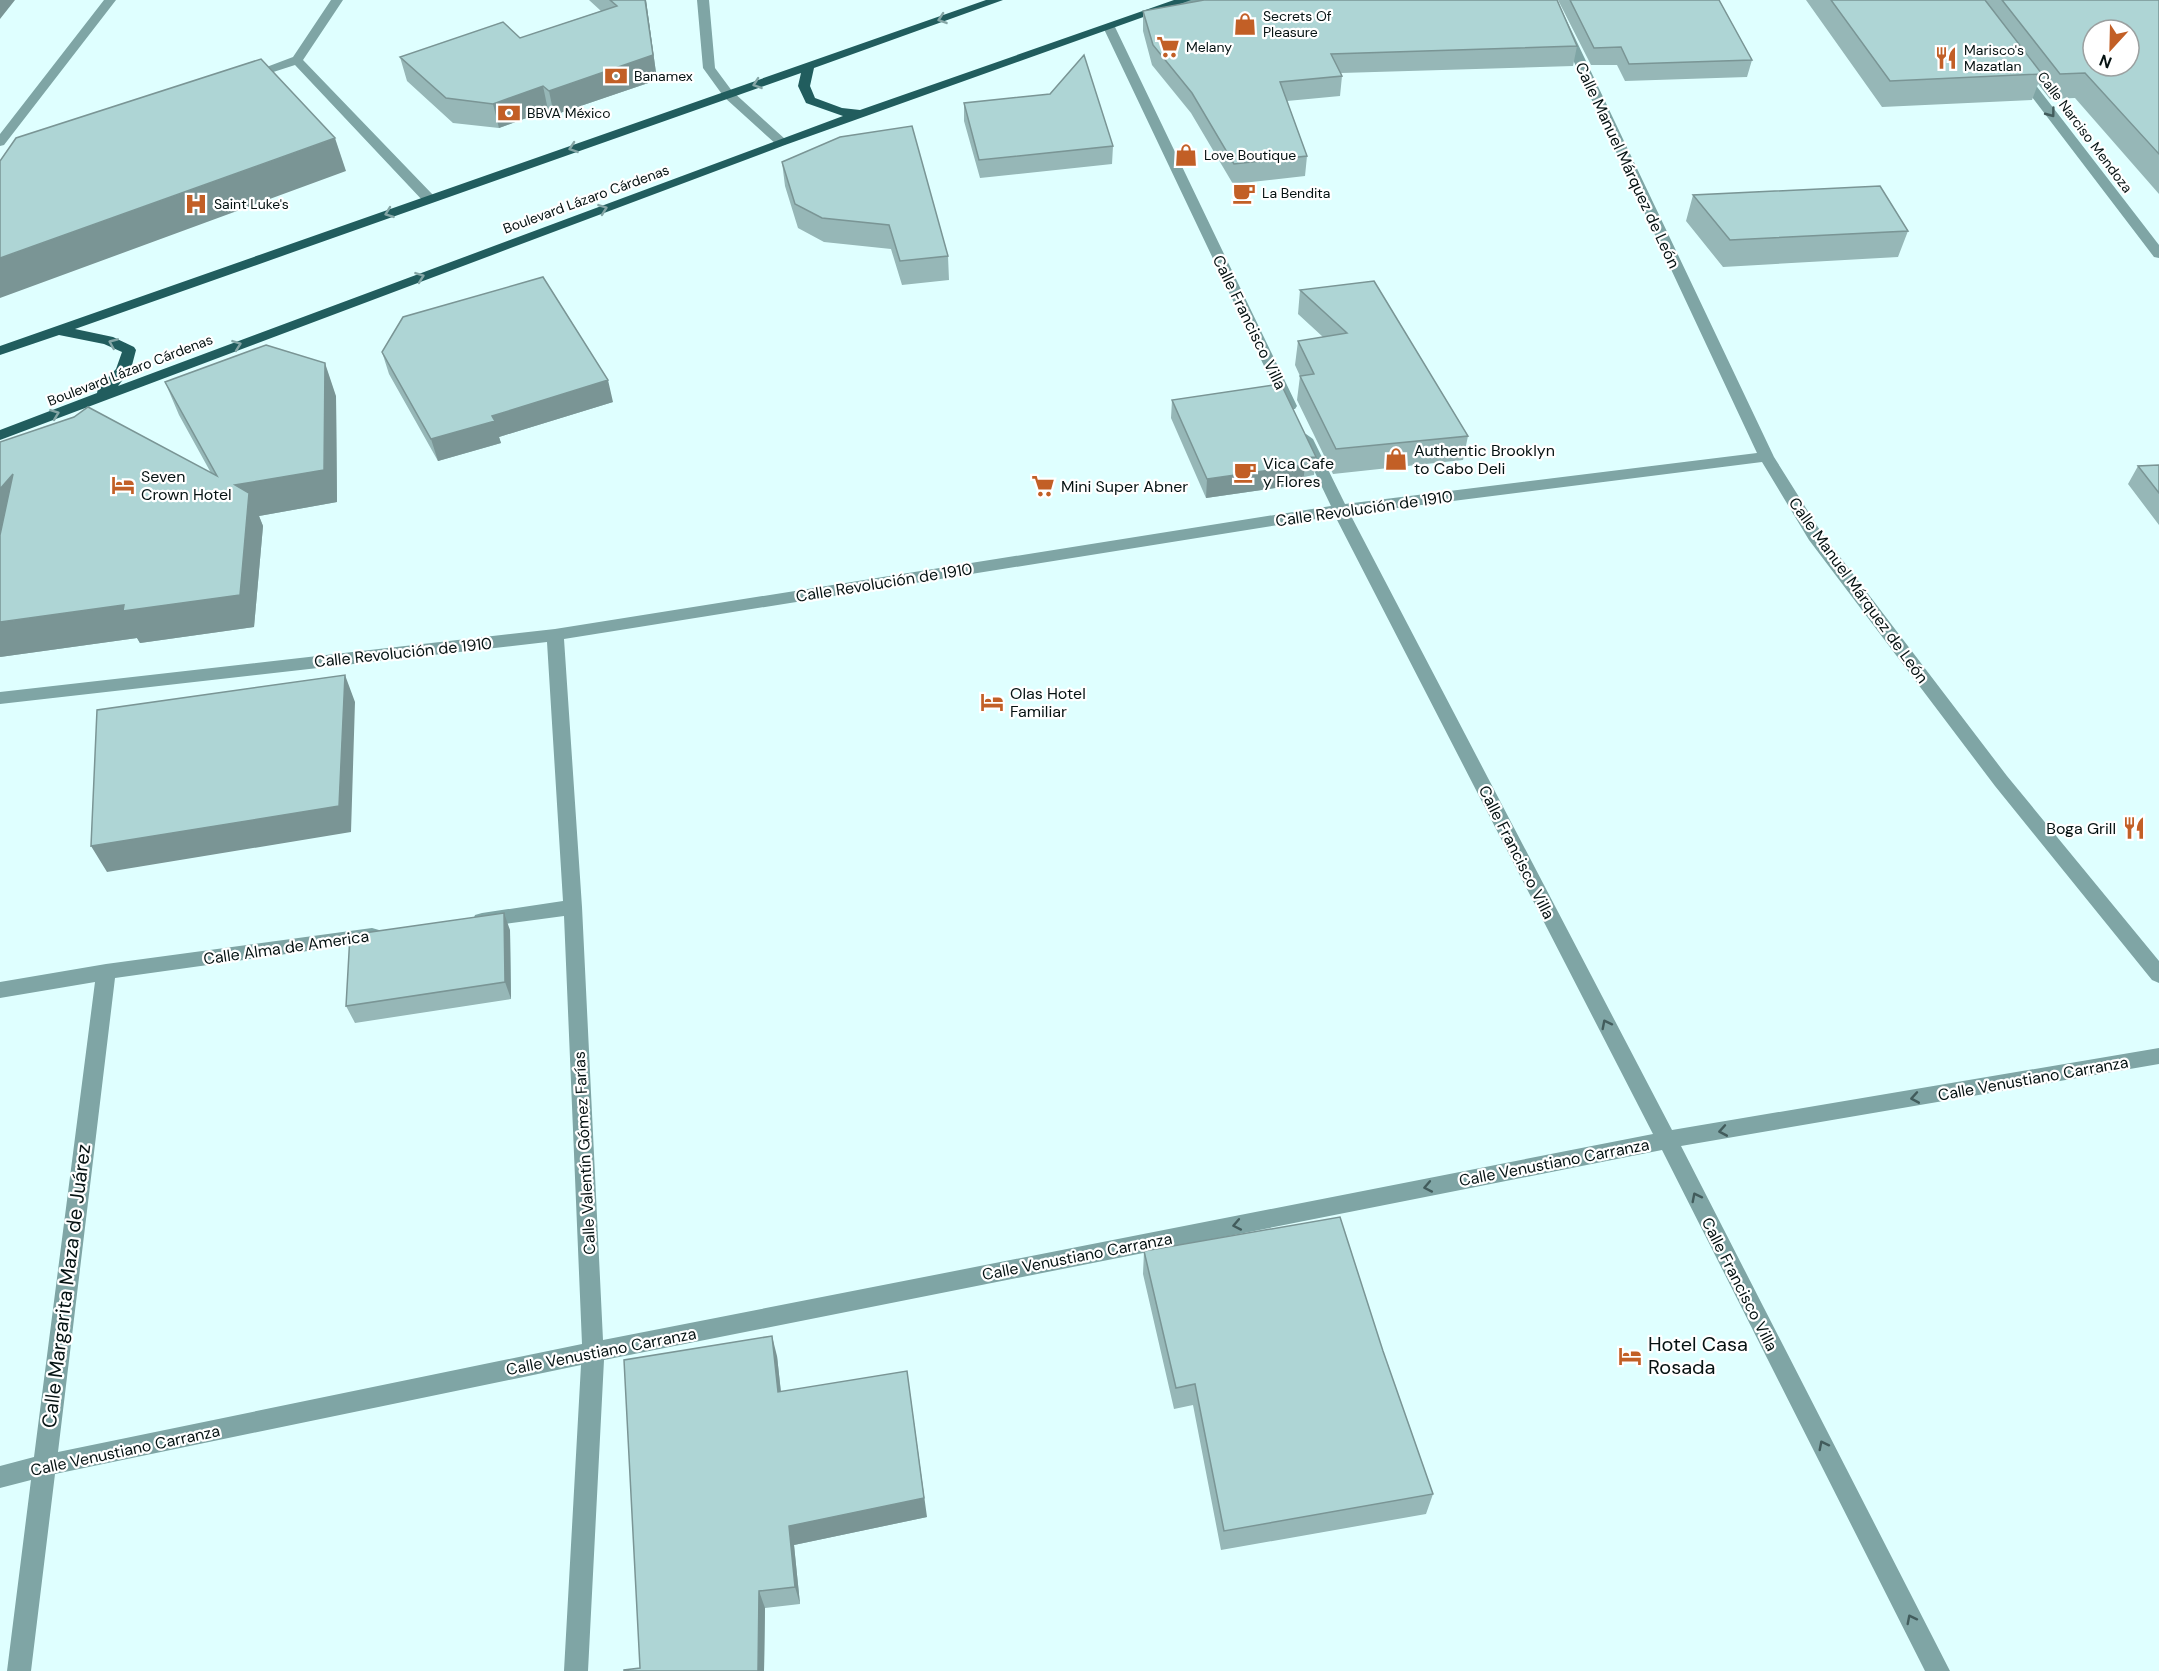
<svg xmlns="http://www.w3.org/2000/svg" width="2159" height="1671" font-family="'DM Sans',sans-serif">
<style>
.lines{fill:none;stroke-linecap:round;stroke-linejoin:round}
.minor{fill:#7fa5a5;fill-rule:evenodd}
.major{fill:#215d5e;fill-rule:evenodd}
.wall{fill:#96b7b7}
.shaded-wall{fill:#7a9595}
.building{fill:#aed5d5;stroke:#7a9595;stroke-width:1.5;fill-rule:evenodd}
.oneway{stroke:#85a6a6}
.oneway2{stroke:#425c5c}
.labels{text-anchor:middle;stroke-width:4.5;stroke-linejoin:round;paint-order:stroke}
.far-poi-label{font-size:14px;fill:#051212;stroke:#fff;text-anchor:start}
.far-street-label{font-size:14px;fill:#051212;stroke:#fff}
.street-label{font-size:16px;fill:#051212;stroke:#fff}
.poi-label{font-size:16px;fill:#051212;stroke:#fff;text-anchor:start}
.near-street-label{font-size:20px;fill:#051212;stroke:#fff}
.near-poi-label{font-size:20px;fill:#051212;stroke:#fff;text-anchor:start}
</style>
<rect width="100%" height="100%" fill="#dfffff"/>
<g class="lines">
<!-- minor -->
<path class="minor" d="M104 0H116L4 145 0 146V134Z
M331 0H343L303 60 434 196 436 199 434 202H424L295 65 249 80 243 76 293 57Z
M697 0H709L715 68 732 91 785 139 787 142 785 145H777L724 97 703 68Z
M1254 0 1248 3 1177 6 1171 3 1175 0Z
M1545 0H1557L1774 457 1821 532 2007 776 2159 961V983L2152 980 1995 786 1809 540 1762 462 1350 514 1672 1130 2159 1048V1064L1681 1146 1950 1671H1925L1662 1150 604 1360 588 1671H564L581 1365 55 1474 31 1671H7L31 1480 0 1488V1466L34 1457 95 982 0 998V982L106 964 372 928 379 930 381 935 379 940 372 942 115 978 58 1452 582 1344 564 916 482 927 475 925 473 920 475 915 482 913 563 901 547 642 0 704V692L555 629 1331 506 1299 439 1306 434 1313 439 1345 504 1757 453ZM1335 516 1653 1134 603 1340 582 907 564 639Z
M1109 23 1115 27 1297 406 1295 409H1285L1283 406 1103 27Z
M2020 69 2024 70 2159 245V258L2154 257 2016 76V70Z"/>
<!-- major -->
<path class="major" d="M986 0H1003L814 68 810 86 815 98 842 108 860 110 1174 0H1191L785 145 0 440V430L97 393 98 388 116 369 122 352 104 344 59 335 0 355V346ZM801 73 798 86 806 103 843 116 118 386 131 369 136 350 134 347 113 337 75 329Z"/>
</g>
<!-- wall -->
<path class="wall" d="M589 0H646L657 80 554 115 548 110 499 128 453 123 407 81 400 57 520 38 601 11Z
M1558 0H1719L1752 60 1747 77 1625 81 1617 65H1591Z
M1806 0H2159V194L2075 98 2050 99 2038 84 2032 100 1882 107Z
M1143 11 1577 46 1573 66 1341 73 1342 76 1340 96 1287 101 1307 156 1305 176 1233 184 1191 113 1152 65 1143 31Z
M964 103 1113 146 1112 164 980 178 964 121Z
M782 162 948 256 949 280 902 285 891 249 824 242 798 228 785 186Z
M1693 195 1908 231 1898 257 1723 267 1686 221Z
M1300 290 1468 436 1463 460 1333 474 1297 400 1300 376 1295 365 1298 341 1323 337 1298 314Z
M382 352 613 402 499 437 501 443 438 461 389 374Z
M165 382 336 396 337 502 259 516 263 526 254 627 140 643 137 638 0 657 211 473 179 415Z
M1172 400 1316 457 1314 475 1304 477 1303 484 1206 498 1171 418Z
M2159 465V525L2128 484 2138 466Z
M510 930 511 999 355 1023 346 1006Z
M1144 1251 1383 1351 1433 1494 1426 1514 1221 1550 1193 1405 1174 1409 1143 1274Z
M777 1356 781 1392 927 1517 794 1545 800 1604 765 1608 764 1671H624L640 1668Z"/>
<!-- shaded-wall -->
<path class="shaded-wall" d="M0 0H15L0 19Z
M645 0H646L657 80 554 115 549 91Z
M543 86 548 110 499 128 493 104Z
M335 138 346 171 0 298V258Z
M325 363 336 396 337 502 259 516 263 526 254 627 140 643 137 638 0 657V622L124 605 235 485Z
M608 380 613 402 499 437 501 443 438 461 431 439 492 416Z
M1305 465 1303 484 1206 498 1207 479Z
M13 474 0 543V489Z
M345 675 355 702 351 832 107 872 91 846Z
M504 913 510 930 511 999 505 982Z
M772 1336 777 1356 783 1412 778 1392Z
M907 1371 927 1517 794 1545 800 1604 795 1587 789 1526Z
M759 1591 765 1608 764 1671H758Z"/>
<!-- building -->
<path class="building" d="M610 0H645L653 55 549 91 543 86 493 104 446 98 400 57 503 22 520 38 617 6Z
M1204 0H1557L1577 46 1331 54 1342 76 1280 82 1307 156 1234 164 1192 93 1153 45 1143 11Z
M1570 0H1719L1752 60 1629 64 1621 47 1594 48Z
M1831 0H1985L2042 74 1890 81Z
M2002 0H2159V154L2085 73 2060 74ZM2093 30H2129V66H2093Z
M1084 55 1113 146 979 160 964 103 1050 94Z
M261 59 335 138 0 258V161L16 138Z
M912 126 948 256 900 261 889 225 822 218 795 204 782 162 840 137Z
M1880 186 1908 231 1730 240 1693 195Z
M543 277 608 380 492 416 495 421 431 439 382 352 403 317Z
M1374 281 1468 436 1336 449 1300 376 1314 374 1298 341 1347 333 1300 290Z
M266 345 325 363 324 470 235 485 249 493 240 595 123 611 124 605 0 622V535L13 474 0 489V442L74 417 88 407 217 476 165 382Z
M1281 384 1316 457 1302 458 1305 465 1207 479 1172 400Z
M2159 465V493L2138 466Z
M345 675 339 806 91 846 97 710Z
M504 913 505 982 346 1006 350 935Z
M1340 1217 1383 1351 1433 1494 1224 1531 1195 1384 1176 1388 1144 1251Z
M772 1336 778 1392 907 1371 924 1498 789 1526 795 1587 759 1591 758 1671H624V1670L640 1668 624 1360Z"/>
<!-- one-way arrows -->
<defs><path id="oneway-chevron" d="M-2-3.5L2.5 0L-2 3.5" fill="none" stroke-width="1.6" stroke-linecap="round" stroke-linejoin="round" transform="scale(1.5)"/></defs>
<g class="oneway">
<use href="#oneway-chevron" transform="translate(942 19) rotate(161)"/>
<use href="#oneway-chevron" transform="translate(757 84) rotate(161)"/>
<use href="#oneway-chevron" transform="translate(573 148) rotate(161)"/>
<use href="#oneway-chevron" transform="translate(603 209) rotate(-20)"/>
<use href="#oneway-chevron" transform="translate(389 213) rotate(160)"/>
<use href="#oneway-chevron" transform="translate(420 277) rotate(-20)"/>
<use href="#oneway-chevron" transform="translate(113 343) rotate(-157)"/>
<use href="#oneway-chevron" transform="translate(237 345) rotate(-20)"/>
<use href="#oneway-chevron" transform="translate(55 414) rotate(-21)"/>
</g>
<g class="oneway2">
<use href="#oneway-chevron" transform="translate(2051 113) rotate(53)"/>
<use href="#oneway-chevron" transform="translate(1606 1024) rotate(-117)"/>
<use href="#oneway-chevron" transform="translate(1915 1098) rotate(170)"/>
<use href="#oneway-chevron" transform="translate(1723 1131) rotate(170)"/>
<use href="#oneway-chevron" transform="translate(1428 1187) rotate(169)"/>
<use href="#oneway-chevron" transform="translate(1696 1197) rotate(-117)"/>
<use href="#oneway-chevron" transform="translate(1237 1225) rotate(169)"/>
<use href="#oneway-chevron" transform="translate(1823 1445) rotate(-117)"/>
<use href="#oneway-chevron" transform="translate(1911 1619) rotate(-117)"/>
</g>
<!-- icons -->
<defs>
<g id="shop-bare" transform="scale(1.8)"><path d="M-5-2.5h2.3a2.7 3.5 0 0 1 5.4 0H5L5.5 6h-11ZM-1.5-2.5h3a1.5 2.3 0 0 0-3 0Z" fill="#c25f26" stroke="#fff" stroke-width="2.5" paint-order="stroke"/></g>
<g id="supermarket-bare" transform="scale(1.8)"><path d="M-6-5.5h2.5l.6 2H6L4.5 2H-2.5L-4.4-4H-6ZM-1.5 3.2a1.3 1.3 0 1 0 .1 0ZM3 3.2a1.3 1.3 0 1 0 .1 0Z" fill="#c25f26" stroke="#fff" stroke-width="2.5" paint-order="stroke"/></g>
<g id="restaurant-bare" transform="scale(1.8)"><path d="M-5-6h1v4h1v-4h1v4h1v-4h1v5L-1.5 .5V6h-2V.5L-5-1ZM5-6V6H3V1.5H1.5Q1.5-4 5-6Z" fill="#c25f26" stroke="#fff" stroke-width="2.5" paint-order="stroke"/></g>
<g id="bank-bare" transform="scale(1.8)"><path d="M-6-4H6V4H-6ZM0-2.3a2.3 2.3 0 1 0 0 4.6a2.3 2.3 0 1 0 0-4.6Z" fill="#c25f26" stroke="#fff" stroke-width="2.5" paint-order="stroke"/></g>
<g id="cafe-bare" transform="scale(1.8)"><path d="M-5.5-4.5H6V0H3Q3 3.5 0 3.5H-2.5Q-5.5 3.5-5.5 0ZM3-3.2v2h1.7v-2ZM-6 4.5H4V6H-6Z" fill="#c25f26" stroke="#fff" stroke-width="2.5" paint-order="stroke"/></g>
<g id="hospital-bare" transform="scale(1.8)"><path d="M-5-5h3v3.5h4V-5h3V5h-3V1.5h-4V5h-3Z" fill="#c25f26" stroke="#fff" stroke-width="2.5" paint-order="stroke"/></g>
<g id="hotel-bare" transform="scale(1.8)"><path d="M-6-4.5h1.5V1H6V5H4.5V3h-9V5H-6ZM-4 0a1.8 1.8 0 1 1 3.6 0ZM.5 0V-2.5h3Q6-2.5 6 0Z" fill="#c25f26" stroke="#fff" stroke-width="2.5" paint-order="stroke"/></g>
</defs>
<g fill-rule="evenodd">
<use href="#shop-bare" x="1245" y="24"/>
<use href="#supermarket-bare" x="1168" y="47"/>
<use href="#restaurant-bare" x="1946" y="58"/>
<use href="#bank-bare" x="616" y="76"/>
<use href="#bank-bare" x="509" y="113"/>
<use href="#shop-bare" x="1186" y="155"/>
<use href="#cafe-bare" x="1244" y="193"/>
<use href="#hospital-bare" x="196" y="204"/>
<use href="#shop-bare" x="1396" y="459"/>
<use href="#cafe-bare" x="1245" y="472"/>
<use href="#hotel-bare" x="123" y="485"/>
<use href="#supermarket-bare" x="1043" y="486"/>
<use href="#hotel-bare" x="992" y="702"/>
<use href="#restaurant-bare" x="2134" y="828"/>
<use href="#hotel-bare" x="1630" y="1356"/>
</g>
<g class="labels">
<!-- far-poi labels -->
<g class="far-poi-label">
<text x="1263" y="21">Secrets Of<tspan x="1263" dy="16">Pleasure</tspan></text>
<text x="1186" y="52">Melany</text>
<text x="1964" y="55">Marisco's<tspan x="1964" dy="16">Mazatlan</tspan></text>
<text x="634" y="81">Banamex</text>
<text x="527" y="118">BBVA México</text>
<text x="1204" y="160">Love Boutique</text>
<text x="1262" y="198">La Bendita</text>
<text x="214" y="209">Saint Luke's</text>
</g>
<!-- far-street labels -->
<g class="far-street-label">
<text transform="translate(2085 132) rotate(53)" y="5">Calle Narciso Mendoza</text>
<text transform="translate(586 199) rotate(-20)" y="5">Boulevard Lázaro Cárdenas</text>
<text transform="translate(130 370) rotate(-21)" y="5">Boulevard Lázaro Cárdenas</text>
</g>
<!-- street labels -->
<g class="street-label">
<text transform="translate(1628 165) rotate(65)" y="6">Calle Manuel Márquez de León</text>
<text transform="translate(1250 322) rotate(64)" y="6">Calle Francisco Villa</text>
<text transform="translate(1364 508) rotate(-8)" y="6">Calle Revolución de 1910</text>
<text transform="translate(884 582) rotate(-9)" y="6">Calle Revolución de 1910</text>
<text transform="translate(1859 590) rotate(54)" y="6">Calle Manuel Márquez de León</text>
<text transform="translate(403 652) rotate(-6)" y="6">Calle Revolución de 1910</text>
<text transform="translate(1517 852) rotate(63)" y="6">Calle Francisco Villa</text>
<text transform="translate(286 947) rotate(-8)" y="6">Calle Alma de America</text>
<text transform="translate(2033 1078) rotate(-10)" y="6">Calle Venustiano Carranza</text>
<text transform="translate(584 1153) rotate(-93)" y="6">Calle Valentín Gómez Farías</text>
<text transform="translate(1554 1162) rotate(-11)" y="6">Calle Venustiano Carranza</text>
<text transform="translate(1077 1256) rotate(-11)" y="6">Calle Venustiano Carranza</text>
<text transform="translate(1740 1284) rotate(63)" y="6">Calle Francisco Villa</text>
<text transform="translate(601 1351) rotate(-11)" y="6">Calle Venustiano Carranza</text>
<text transform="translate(125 1450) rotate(-12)" y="6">Calle Venustiano Carranza</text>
</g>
<!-- poi labels -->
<g class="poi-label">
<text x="1414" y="456">Authentic Brooklyn<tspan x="1414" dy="18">to Cabo Deli</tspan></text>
<text x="1263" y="469">Vica Cafe<tspan x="1263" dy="18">y Flores</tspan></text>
<text x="141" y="482">Seven<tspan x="141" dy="18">Crown Hotel</tspan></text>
<text x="1061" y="492">Mini Super Abner</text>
<text x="1010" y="699">Olas Hotel<tspan x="1010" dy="18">Familiar</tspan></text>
<text x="2116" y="834" text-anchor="end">Boga Grill</text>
</g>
<!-- near-street labels -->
<g class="near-street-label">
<text transform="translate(66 1286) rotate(-83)" y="7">Calle Margarita Maza de Juárez</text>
</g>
<!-- near-poi labels -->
<g class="near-poi-label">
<text x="1648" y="1351">Hotel Casa<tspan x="1648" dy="23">Rosada</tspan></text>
</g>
</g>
<!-- north arrow -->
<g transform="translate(2111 48) rotate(202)"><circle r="28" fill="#ffffff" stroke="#9ba0a0" stroke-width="1.5"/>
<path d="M0-4.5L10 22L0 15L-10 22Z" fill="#c25f26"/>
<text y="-9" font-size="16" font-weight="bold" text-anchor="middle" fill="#051212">N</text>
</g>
</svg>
